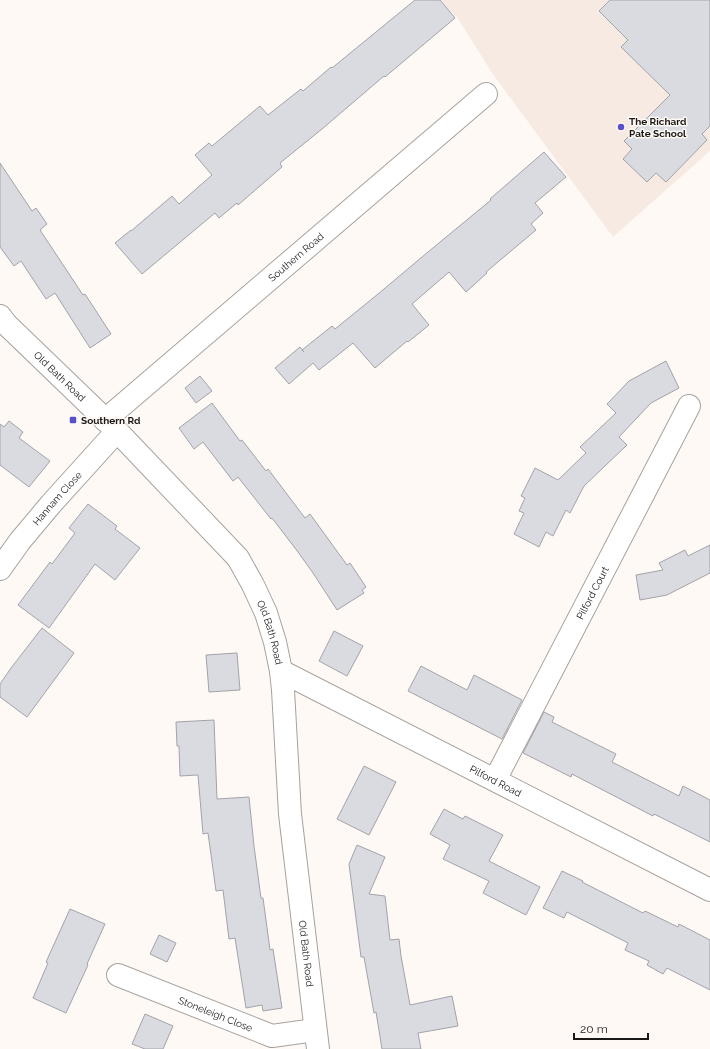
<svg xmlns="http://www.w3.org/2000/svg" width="710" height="1049" font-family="Raleway,sans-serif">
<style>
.built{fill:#f7eae2}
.building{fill:#dadbe1;stroke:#a2a3a8}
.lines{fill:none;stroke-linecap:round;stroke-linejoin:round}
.street-casing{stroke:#a7a29f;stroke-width:24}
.secondary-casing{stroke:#a7a29f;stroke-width:24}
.street{stroke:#fff;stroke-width:22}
.secondary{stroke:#fff;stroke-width:22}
.poi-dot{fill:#5a50c8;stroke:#fff9f5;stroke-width:1.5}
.labels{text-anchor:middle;stroke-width:3;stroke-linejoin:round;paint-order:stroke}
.poi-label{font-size:10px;font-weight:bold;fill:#1b1918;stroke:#fff9f5;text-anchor:start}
.street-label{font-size:10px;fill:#1b1918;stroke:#fff9f5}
</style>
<rect width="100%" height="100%" fill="#fff9f5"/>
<!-- built -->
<path class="built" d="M440 0H710V151L613 237 492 73 457 17 448 9Z"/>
<!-- building -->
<path class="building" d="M415 0H440L455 18 385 77 384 76 322 129 280 163 282 167 238 205 237 203 219 218 215 213 142 274 115 243 131 230V231L172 196 179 204 212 175 195 155 209 143 212 146 260 106 268 115 301 89 303 91 331 67 332 68Z
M610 0H710V126L702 134 707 140 666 182 656 173 647 182 623 159 632 149 624 141 670 95 621 47 628 40 599 11Z
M544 152 566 177 535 203 543 213 531 224 536 230 486 272 487 273 466 292 449 272 412 304 429 325 408 342 407 341 375 368 353 343 319 370 313 363 289 384 275 368 300 347 304 352 302 350 332 326 335 329 378 294 428 252 491 200 490 199Z
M0 163 32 211 36 208 47 224 40 230 83 295 85 294 111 334 90 348 55 293 46 299 21 261 14 266 0 247Z
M666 361 679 388 651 403 619 437 627 445 584 486 570 513 566 510 553 536 546 532 539 547 514 534 524 513 519 511 525 498 521 496 535 468 558 480 586 453 580 447 616 413 607 404 629 381Z
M200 376 212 391 196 403 185 388Z
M212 403 240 441 242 440 266 471 268 469 305 518 310 514 347 565 350 563 366 587 362 590 364 593 337 610 313 573 298 552 272 518 271 519 238 477 233 481 203 442 194 449 179 428Z
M9 421 23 432 19 438 50 461 29 487 0 465V424L4 427Z
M88 504 117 526 115 529 140 548 115 580 95 564 49 628 18 605 50 562 52 564 75 533 69 528Z
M710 545V573L667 595 640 600 636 575 663 570 659 563 685 550 688 556Z
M42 628 74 653 27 717 0 697V684L11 668Z
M334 631 363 646 347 676 319 661Z
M237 653 240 690 209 692 206 655Z
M421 666 467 690 474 675 522 700 502 739 408 691Z
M544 712 554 717 552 722 616 754 612 762 679 796 683 786 710 800V842L654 814 653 816 572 774 571 777 523 753Z
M214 720 217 799 249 797 254 846 261 898H263L270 950 273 949 282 1008 263 1011 262 1005 246 1008 235 938 229 939 223 890 216 891 208 833 203 834 198 775 180 776 179 746H177L176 722Z
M364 766 396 782 369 835 337 819Z
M444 809 463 819 465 816 503 835 489 861 540 887 526 915 483 893 489 881 443 859 450 845 430 834Z
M357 845 385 857 369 894 385 896 390 940 399 939 401 956 410 1005 452 996 458 1026 418 1033 421 1049H382L376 1012 374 1013 364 957H361L349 864Z
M562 871 583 881 582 882 643 913 645 911 678 927 679 924 710 940V990L667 968 663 974 647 965 649 961 625 950 628 943 567 912 564 918 543 908Z
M70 909 105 924 87 964 88 965 66 1013 33 998 48 963 46 962Z
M159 935 176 943 167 962 150 954Z
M145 1014 173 1026 163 1049H145L132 1044Z"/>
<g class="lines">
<!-- street casing -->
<g class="street-casing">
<g id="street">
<path id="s1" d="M105 420 486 94"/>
<path id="s2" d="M0 569 20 541 51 504 117 431"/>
<path id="s3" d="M281 671 710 890"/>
<path id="s4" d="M495 780 689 406"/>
<path id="s5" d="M118 975 272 1036 315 1030"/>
</g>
</g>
<!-- secondary casing -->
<g class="secondary-casing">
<g id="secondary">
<path id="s6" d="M0 316 7 325 117 431 238 558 253 585 266 613 275 642 281 671 283 690 290 814 318 1049"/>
</g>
</g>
<!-- street -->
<use href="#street" class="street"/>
<!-- secondary -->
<use href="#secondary" class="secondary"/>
</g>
<!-- markers -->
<g class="poi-dot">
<circle cx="621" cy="127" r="4"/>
<rect x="69" y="416" width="8" height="8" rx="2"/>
</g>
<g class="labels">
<!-- poi labels -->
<g class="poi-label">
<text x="629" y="125">The Richard<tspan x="629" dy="12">Pate School</tspan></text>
<text x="81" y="424">Southern Rd</text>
</g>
<!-- street labels -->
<g class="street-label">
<text dy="4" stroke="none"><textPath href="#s1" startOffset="251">Southern Road</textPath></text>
<text dy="4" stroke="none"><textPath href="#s6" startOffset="85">Old Bath Road</textPath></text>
<text dy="4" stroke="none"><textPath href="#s2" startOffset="91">Hannam Close</textPath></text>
<text dy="4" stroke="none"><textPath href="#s4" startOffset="211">Pilford Court</textPath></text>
<text dy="4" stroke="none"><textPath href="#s6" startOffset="421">Old Bath Road</textPath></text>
<text dy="4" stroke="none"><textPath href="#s3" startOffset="241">Pilford Road</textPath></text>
<text dy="4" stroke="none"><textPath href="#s6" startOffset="745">Old Bath Road</textPath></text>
<text dy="4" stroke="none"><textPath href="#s5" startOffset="105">Stoneleigh Close</textPath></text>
</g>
</g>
<!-- scale -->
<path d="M574 1033v6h74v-6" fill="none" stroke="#1b1918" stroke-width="2"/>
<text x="580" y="1033" font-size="12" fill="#1b1918" stroke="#fff9f5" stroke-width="3" paint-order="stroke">20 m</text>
</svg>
